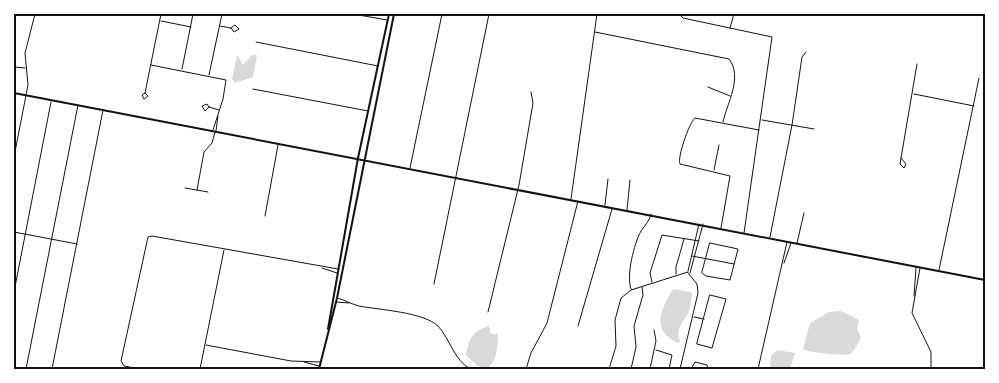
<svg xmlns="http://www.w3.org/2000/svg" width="999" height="383" font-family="'Titillium Web',sans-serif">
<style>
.water{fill:#d9d9d9}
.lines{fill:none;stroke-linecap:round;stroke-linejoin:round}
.minor{stroke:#111;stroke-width:1}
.secondary{stroke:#111;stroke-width:2}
.neatline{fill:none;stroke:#111;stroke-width:2}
</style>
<rect width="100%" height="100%" fill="#fff"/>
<!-- water -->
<path class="water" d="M237 55 243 65 252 55H257L253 77 235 83 232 79Z
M674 289 690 292 692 294C691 299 691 306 689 311 684 323 675 326 680 342L677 343C660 333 657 324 664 306 667 300 669 293 674 289Z
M841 311 859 320 857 329 861 337C858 342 855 351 850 354 845 356 809 353 803 349L810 323 829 312Z
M489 326 491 334H498C498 345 497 363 486 369L478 366 466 355C469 339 472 331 489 326Z
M777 350 795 353 790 369 770 368 771 356Z"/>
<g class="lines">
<!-- minor -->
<path class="minor" d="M353 14 387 20
M679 14 683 18 772 37 744 233
M161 21 191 27
M220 26 231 28 234 32 239 29 235 25 231 28
M730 28 734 14
M595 32 729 59C743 77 727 103 723 122
M256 42 378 66
M151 65 226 80 223 99 213 130
M14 67 25 68
M182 69 193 14
M209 75 222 14
M708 87 730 96
M253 89 368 111
M145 93 142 95 144 99 148 96 145 93 161 14
M914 94 974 106
M209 107 205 111 202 106 207 104 209 107 219 110
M762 120 814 129
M216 131 218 116
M14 157 28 85 25 53 35 14
M901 158 906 164 904 168 900 164 917 64
M410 168 442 14
M714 170 719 145
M185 188 208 192
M197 190 204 152 212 143 215 132
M571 199 597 14
M605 205 608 179
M627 210 630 180
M265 216 278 145
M721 228 730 176 680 164C677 158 689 123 695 118L759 130
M14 232 77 244
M770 237 792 125 802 57 806 52
M710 243 738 249 730 280 706 276 702 273Z
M797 243 804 213
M692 256 734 264
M784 263 791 243
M322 268 337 273
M920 268 912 313 931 352V369
M939 270 979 78
M688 271 699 224
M690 273 703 224
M676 274V267L684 239
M652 282 650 273 662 235 699 241
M434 284 489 14
M631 289C626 275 634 244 641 231 645 225 649 222 651 214
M14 292 51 102
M710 295 726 299 712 348 697 344Z
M914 296 916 268
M337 298C345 300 351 304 359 306 380 310 423 312 438 326 450 339 454 360 470 369
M336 302 349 303
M488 312 519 185 533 103 531 92
M694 317 704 319
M578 326 612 209
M206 345 291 361 320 362
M656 350 672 355 669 369
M304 362 319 366
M26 369 78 105
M52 369 103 110
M139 369 124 366 121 361 148 237 152 236 338 269
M200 369 224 250
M526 369 531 353 547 323 578 201
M609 369 616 346 615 320 621 298 631 290 688 272
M631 369 636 347 634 326 643 295 642 287
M650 369 656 341 654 330
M680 369 698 293 697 284 688 273
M691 369 695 362 707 365 708 369
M758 369 787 242"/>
<!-- secondary -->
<path class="secondary" d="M14 93 985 280
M328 329 358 158 389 14
M319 369 337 298 394 14"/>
</g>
<!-- border -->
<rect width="999" height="383" fill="none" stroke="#ffffff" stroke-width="30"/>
<rect x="15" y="15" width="969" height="353" class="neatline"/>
</svg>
